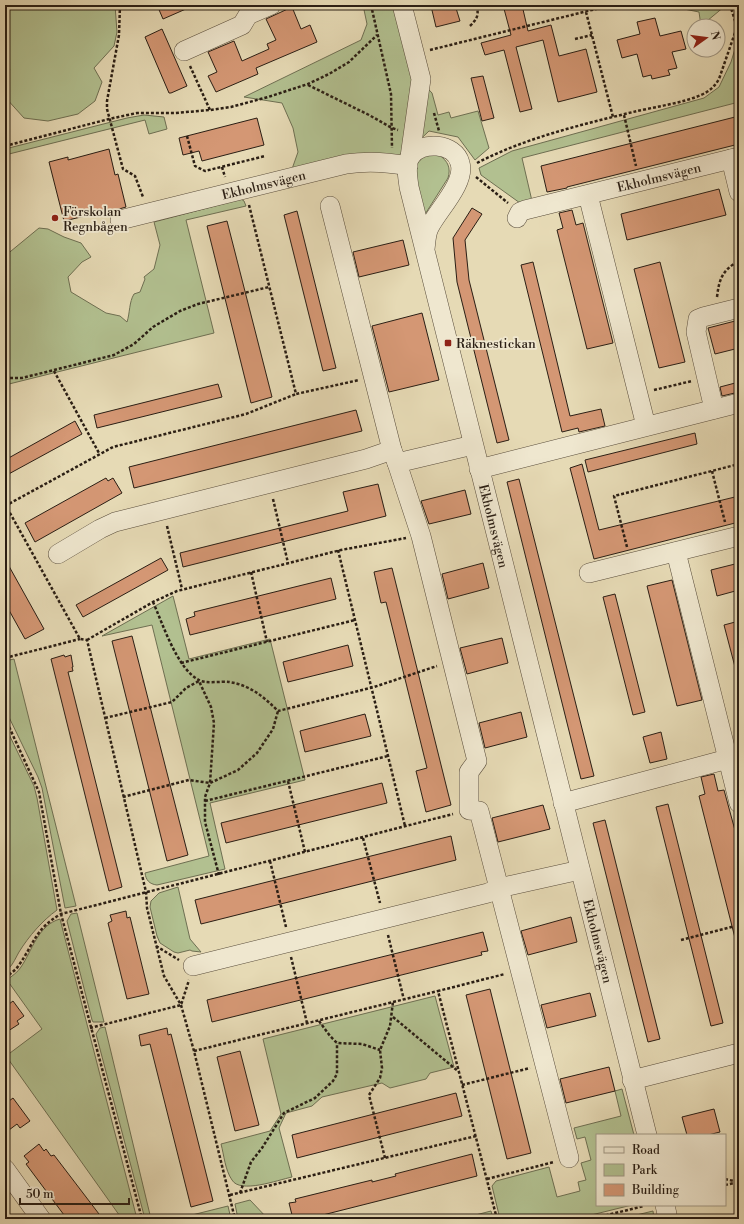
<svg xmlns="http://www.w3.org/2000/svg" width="744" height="1224" font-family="'Libre Bodoni',serif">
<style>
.green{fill:#b2c090;stroke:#6e6f52}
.building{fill:#d49774;stroke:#2a1e14}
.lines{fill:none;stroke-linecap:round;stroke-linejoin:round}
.minor-casing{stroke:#594d3c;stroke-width:20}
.path{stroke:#2a1e14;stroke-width:2.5;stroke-dasharray:3 2;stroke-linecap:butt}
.minor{stroke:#efe7cf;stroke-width:19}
.poi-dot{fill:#8f2418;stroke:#efe7cf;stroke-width:1.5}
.labels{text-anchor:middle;stroke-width:3.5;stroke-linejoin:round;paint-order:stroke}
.street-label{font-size:13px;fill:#2a1e14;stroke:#efe7cf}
.poi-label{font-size:13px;fill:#2a1e14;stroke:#efe7cf;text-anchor:start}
</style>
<rect width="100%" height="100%" fill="#e6dab5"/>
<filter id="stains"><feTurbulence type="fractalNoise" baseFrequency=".005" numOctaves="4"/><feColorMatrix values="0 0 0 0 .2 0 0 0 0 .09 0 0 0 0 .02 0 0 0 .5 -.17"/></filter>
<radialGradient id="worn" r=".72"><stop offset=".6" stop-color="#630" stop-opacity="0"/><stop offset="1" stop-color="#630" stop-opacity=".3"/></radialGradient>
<!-- green -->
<path class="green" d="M5 5H115L117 32 114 46 94 68 102 82 95 101 78 114 48 121 24 118 5 97V76L10 69 5 64Z
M363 5H396L415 75 432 93 438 115 449 112 451 118 478 111 489 148 475 160 458 137 429 131 403 156 292 169 298 152 293 128 282 103 244 97 361 40 367 24Z
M664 5H724L725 6 701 26 699 12Z
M738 39 739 40V102L522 158 532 201 520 203 481 175 479 168 512 151 704 98 719 87 731 62Z
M144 115 164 117 167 129 149 134 145 120 5 155V149L127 118Z
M439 155C448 161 451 168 448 178L422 219C417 201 407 172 420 156Z
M241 199 244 201 246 206 186 220 214 333 5 385V256L39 228 48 229 64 237 81 243 91 257 82 262 68 277 71 292 106 313 120 316 127 322C130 313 129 302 134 294L140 292 145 279 144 277 154 269 160 245 154 222Z
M173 596 189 659 270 639 305 780 210 803 225 869 157 885C149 884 146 880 145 873L209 856 152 625 102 636Z
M14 659 76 906 65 908 42 788 38 777 5 709V661Z
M5 726 34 786 37 798 57 910C42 921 29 936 19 952 14 961 13 965 5 972Z
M178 887 190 939 201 952 192 951 190 950 178 953 174 952 160 943 157 936 150 907 151 901 159 893Z
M77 913 104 1022H93L92 1020 67 921 71 914Z
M60 919 137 1219H122L6 1056 42 1029 7 980C12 976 18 972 21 967 32 951 38 925 60 919Z
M435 996 454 1067 430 1073 426 1079 390 1088 382 1083 322 1097 312 1106 286 1113 279 1128 292 1177C278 1180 240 1194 232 1180 225 1170 224 1155 221 1144L270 1131 281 1114 263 1039Z
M105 1027 151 1219H145L96 1034 100 1028Z
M622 1089 634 1135H597V1205H632L575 1219H500L492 1186 496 1181 549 1167 557 1197 580 1191 578 1182 586 1180 581 1163 591 1160 585 1137 577 1139 574 1128 621 1116 615 1091Z
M250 1200 268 1219H238L235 1204Z
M228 1206 231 1219H176Z
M491 1211 493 1219H460Z
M653 1211 654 1219H620Z"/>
<!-- building -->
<path class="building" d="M157 5H195L163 19Z
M437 5H455L460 21 436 27 431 6Z
M503 5H522L528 31 551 25 559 56 586 49 597 92 558 102 543 40 516 47 532 109 520 112 504 50 485 55 481 43 511 35Z
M292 7 301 29 310 25 317 42 256 68 258 74 216 92 208 76 217 72 208 52 234 41 242 61 269 49 267 44 276 40 266 19Z
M655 18 660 36 681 31 686 49 672 52 677 68 668 70 670 75 652 79 651 75 643 77 637 54 622 58 617 40 640 34 637 22Z
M162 29 187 86 171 93H169L145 37Z
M483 76 494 118 482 121 471 78Z
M739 116V144L567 187V188L547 192 541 166Z
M257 118 264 145 202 161 199 151 183 155 179 138Z
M109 149 115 175 118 174 126 207 102 214V212L64 221 49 162 68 157V160Z
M719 189 726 215 627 240 621 214Z
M472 208 482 214 465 240 469 280 509 440 497 443 457 282 453 238Z
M572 210 576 225 583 223 613 343 587 349 557 230 563 228 559 213Z
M297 211 336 368 323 371 284 215Z
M227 221 272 397 251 403 207 226Z
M403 240 409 265 359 277 353 252Z
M533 262 570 416 601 409 605 426 579 432 578 428 562 432 521 265Z
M660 262 685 362 659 368 634 269Z
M422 313 439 380 389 392 372 326Z
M739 320V348L715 354 708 328Z
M739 382V392L722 396 720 387Z
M218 384 222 397 97 428 94 415Z
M356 410 362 431 134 488 129 467Z
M75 421 82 434 5 476V460Z
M695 433 697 444 588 472 585 460Z
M582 464 599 530 739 496V522L594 559 570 468Z
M106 478 108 481 113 478 122 493 35 542 25 523Z
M519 479 594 776 581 779 507 482Z
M378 484 386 516 183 567 180 553 348 511 343 492Z
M465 490 471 514 429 524 421 501Z
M161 558 168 570 83 617 76 605Z
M5 559 44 629 25 639 5 603Z
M483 563 489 588 448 599 442 574Z
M739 563V590L717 596 711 570Z
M392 568 451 805 426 812 416 771 427 768 386 602 381 603 374 572Z
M331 578 336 599 190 635 186 619 195 616 194 612Z
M672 580 702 700 677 706 647 586Z
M615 594 645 712 633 715 603 597Z
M739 621V667H735L724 625Z
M132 636 188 855 167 861 112 641Z
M502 638 508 663 467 674 460 648Z
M348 645 353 666 288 682 283 662Z
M64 655 65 657 71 655 73 667H72L73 671 68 672 122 887 109 891 51 659Z
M521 712 527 737 485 748 479 723Z
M365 714 371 736 305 752 300 731Z
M661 732 667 759 650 763 643 737Z
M714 774 718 791 724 790 739 845V937L735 938 699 796 705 794 701 777Z
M382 783 387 803 226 843 221 823Z
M668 804 723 1023 711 1026 656 807Z
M543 805 550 829 498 842 492 818Z
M605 820 660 1039 648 1042 593 823Z
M451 836 456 860 201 924 195 900Z
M126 911 127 918 130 917 149 994 127 999 108 923 112 921 110 915Z
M571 917 577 942 528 955 521 931Z
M483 932 488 951 481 952 482 955 212 1022 207 1000Z
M490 989 531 1153 507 1159 466 995Z
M590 993 596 1016 547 1028 541 1005Z
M13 1001 24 1016 17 1021 19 1024 5 1033V1007Z
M167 1028 168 1035 171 1034 213 1201 191 1207 150 1044 141 1046 139 1035Z
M240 1051 259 1125 235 1131 217 1057Z
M609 1067 615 1091 566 1103 560 1079Z
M456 1093 462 1116 297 1158 292 1135Z
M13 1098 30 1121 20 1128 17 1124 5 1133V1104Z
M714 1109 720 1132 708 1135H687L682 1117Z
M39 1144 44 1151 46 1149 51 1156 54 1155 99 1214 92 1219H67L26 1164 29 1162 24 1156Z
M472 1154 477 1176 307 1219H293L289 1203 296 1202 295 1199 372 1180V1182L396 1176 395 1174Z"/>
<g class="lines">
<!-- minor casing -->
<g class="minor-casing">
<g id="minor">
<path d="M402 5 421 79 410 157"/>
<path d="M184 51 242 25 248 15 271 5"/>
<path d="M731 159 739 192"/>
<path d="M588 195 646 426"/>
<path d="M330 206 392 450 397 463 473 445"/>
<path id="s1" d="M517 218 520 212 525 210 739 157"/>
<path id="s2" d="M120 220 346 164C367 161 387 162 408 166"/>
<path id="s3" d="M425 249C426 242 426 234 429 228 437 211 466 183 460 163 455 143 421 140 410 157 405 166 408 178 409 187L647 1135"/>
<path d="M714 409 696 332 698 319 703 317 739 308"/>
<path d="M397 463 421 536 477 761 469 772V810L479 811 569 1158"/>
<path d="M479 469 739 403"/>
<path d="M676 552 739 803"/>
<path d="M58 554 100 529 115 522 366 459 392 450"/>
<path d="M589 573 739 536"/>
<path d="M563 803 739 756"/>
<path d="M193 966 488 893 499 888 580 870"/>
<path d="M632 1080 739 1053"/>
<path d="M5 1169 41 1219"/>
<path d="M665 1205 668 1219"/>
</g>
</g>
<!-- path -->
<path class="path" d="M120 5 119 35 107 101V109L123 169 135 176 143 197
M371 5 391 94 392 148
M586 12 613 117
M470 26C476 20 479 16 477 8
M575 39 592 35
M430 50 612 5
M190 66 210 110
M308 85 369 115 392 128 398 130
M434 113 439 131
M624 115 636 166
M187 136 195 166 205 171 265 156
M5 146 109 119 137 113H175L210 110 231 107 268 97 308 84 329 74 349 62 377 35
M477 163C525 138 580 125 633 112 654 107 683 103 701 95 710 91 715 86 719 79L737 27 730 5
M222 167 225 177
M476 177 508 203
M249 205 296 394 359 380
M717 297C719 280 722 270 739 261
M54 371 99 453
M5 378H22L114 355 134 344 153 327 180 311 198 304 269 287
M654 390 692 381
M712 471 725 522
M273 499 288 563
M5 504 80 639 87 640 146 892 147 908 164 976 181 1005 194 1051 235 1219
M5 506 113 447 246 414 296 394
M167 526 182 589
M627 547 614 496 739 464
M338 550 405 826
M251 572 267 642
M153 602C163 624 177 669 199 680 205 684 221 681 229 682 250 685 264 697 278 711L374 687 437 666
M87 640 153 602 177 591 341 550 406 538
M5 658 80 639
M181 663 355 620
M5 718 39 792 61 914 142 1219
M105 718 172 702 186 688 199 681 211 707 214 723 210 783 189 780 123 797
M288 781 305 852
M205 801 388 756
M363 838 380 903
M270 861 286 927
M219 875 205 822V797L210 783 238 770 257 753 273 729 278 711
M388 935 404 1000
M681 940 739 925
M156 946 179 960
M291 957 307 1023
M5 978C10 974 16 970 19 965 35 942 35 929 61 914L453 814
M393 1017 459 1072
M319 1021 330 1036 337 1043 362 1044 380 1050
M90 1028 181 1005 189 980
M194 1051 438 991
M462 1085 530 1068
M385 1158 369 1095 380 1078 382 1068 380 1050 390 1026 393 1002
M487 1179 554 1162
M725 1179 738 1182
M725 1185 739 1182
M240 1193 251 1162 262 1148 284 1113 315 1098 333 1081 337 1074V1043
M230 1195 476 1136
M497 1219 438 991 505 974
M591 1219 644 1206"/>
<!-- minor -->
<use href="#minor" class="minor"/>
</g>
<!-- markers -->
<g class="poi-dot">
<circle cx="55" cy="218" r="4"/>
<rect x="444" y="339" width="8" height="8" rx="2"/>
</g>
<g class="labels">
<!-- street labels -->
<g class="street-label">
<text dy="5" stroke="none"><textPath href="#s1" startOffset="150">Ekholmsvägen</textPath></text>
<text dy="5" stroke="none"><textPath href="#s2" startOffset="148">Ekholmsvägen</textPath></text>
<text dy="5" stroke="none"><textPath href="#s3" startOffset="536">Ekholmsvägen</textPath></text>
<text dy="5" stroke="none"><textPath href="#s3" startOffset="964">Ekholmsvägen</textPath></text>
</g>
<!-- poi labels -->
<g class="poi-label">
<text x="63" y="216">Förskolan<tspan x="63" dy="15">Regnbågen</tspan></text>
<text x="456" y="348">Räknestickan</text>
</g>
</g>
<!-- margin -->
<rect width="744" height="1224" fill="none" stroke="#e6dab5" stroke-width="20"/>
<rect x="6" y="6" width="732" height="1212" fill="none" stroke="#2a1e14" stroke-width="2"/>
<rect x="10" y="10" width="724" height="1204" fill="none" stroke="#2a1e14"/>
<!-- legend -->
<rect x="596" y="1134" width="130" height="72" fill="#efe7cf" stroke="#a09784"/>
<rect x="604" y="1147" width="20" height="6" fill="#efe7cf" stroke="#a09784"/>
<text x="632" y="1154" font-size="12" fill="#2a1e14">Road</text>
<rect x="604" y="1164" width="20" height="12" fill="#b2c090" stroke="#a09784"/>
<text x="632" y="1174" font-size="12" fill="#2a1e14">Park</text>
<rect x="604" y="1184" width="20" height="12" fill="#d49774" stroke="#a09784"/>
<text x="632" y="1194" font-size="12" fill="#2a1e14">Building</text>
<!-- north arrow -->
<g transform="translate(706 38) rotate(76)"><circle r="19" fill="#efe7cf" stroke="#a09784"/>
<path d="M0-3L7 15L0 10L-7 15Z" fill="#8f2418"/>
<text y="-6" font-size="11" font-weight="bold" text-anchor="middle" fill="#2a1e14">N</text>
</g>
<!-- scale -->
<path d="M20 1198v6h109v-6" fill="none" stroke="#2a1e14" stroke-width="2"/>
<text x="26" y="1198" font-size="12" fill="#2a1e14" stroke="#efe7cf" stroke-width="3" paint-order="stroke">50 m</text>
<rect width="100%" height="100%" filter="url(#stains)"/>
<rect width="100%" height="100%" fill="url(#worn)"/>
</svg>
